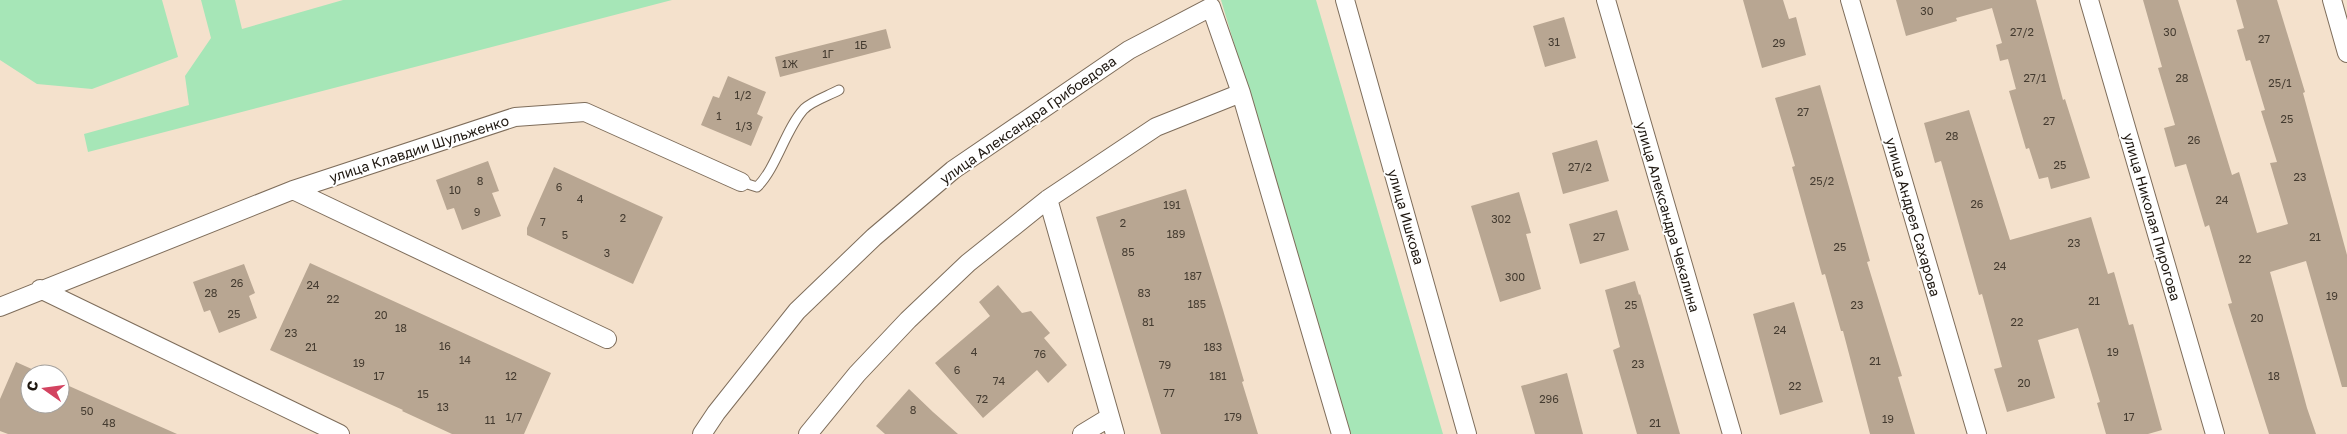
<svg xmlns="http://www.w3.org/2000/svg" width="2347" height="434" font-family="'Golos Text',sans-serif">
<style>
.green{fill:#a6e6b7}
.building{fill:#b8a692}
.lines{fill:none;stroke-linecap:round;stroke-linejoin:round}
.service-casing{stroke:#7e6d5b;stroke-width:11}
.minor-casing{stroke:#7e6d5b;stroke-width:20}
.service{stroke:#fff;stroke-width:9}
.minor{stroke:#fff;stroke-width:18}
.labels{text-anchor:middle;stroke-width:4;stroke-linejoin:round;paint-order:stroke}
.number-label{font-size:11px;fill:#443b30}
.street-label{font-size:14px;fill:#1e1710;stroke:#fff}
</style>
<rect width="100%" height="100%" fill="#f4e1cc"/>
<!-- green -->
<path class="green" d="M0 0H162L178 57 92 89 37 84 0 60Z
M201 0H235L242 29 343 0H672L88 152 84 134 189 105 185 76 211 38Z
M1221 0H1316L1443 434H1351Z"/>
<!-- building -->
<path class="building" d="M1743 0H1783L1789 19 1796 17 1806 55 1762 68Z
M1896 0H2036L2063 100 2065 99 2090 178 2051 189 2048 177 2039 179 2029 148 2026 149 2009 91 2016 89 2008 59 2000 61 1996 45 2002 43 1992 8 1956 18 1957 21 1906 36Z
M2143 0H2178L2232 175 2239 172 2257 233 2288 224 2270 163 2277 162 2261 111 2265 110 2250 60 2246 61 2237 30 2244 28 2236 0H2277L2305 92 2303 93 2347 255V387H2342L2306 261 2270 272 2307 408 2316 434H2269L2228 304 2232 303 2209 225 2205 227 2186 164 2175 167 2164 128 2175 125 2158 68 2162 67Z
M1564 17 1576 58 1545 67 1533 26Z
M886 29 891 48 780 77 775 57Z
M728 76 766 92 757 114 763 117 751 146 701 125 713 96 719 98Z
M1820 85 1870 261 1867 262 1902 376 1898 377 1915 434H1870L1843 331H1841L1825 274 1822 275 1792 167 1795 166 1775 98Z
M1969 110 2010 240 2091 217 2108 274 2114 272 2129 325 2133 324 2162 430 2148 434H2106L2097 403 2100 402 2078 328 2038 340 2055 398 2007 412 1994 369 2002 367 1982 294 1979 295 1941 161 1935 163 1924 123Z
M1597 140 1609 181 1563 194 1552 153Z
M488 161 499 191 492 193 501 216 462 230 454 208 447 210 436 180Z
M554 167 663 217 633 284 527 235V228Z
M1186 189 1223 310 1244 381 1242 382 1258 434H1161L1096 217Z
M1519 192 1531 233 1526 234 1541 289 1500 302 1471 206Z
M1617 210 1629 250 1580 264 1569 224Z
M310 263 551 373 524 434H452L402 411 403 410 270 350Z
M244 264 255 293 249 296 257 318 219 333 210 310 204 312 193 282Z
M1635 281 1639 295 1640 294 1680 434H1637L1613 350 1620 347 1605 290Z
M998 285 1022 313 1031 311 1050 333 1044 338 1067 365 1048 383 1037 370 983 418 935 363 990 316 979 302Z
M1794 302 1823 402 1780 415 1753 314Z
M16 362 43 374H30V404H60V382L177 434H8L0 431V399Z
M1567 373 1583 434H1535L1521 386Z
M909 389 933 412 958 434H885L876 426Z"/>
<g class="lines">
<!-- service casing -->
<g class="service-casing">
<path id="service" d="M741 182 757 187C776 169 786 128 804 109 812 101 828 96 839 90"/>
</g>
<!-- minor casing -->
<g class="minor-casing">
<path id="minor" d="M1345 0 1467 434
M1606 0 1732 434
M1850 0 1977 434
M2089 0 2215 434
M2332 0 2347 53
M293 190 607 339
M1048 199 1115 434
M40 289 340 434
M0 307 293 190 515 117 585 112 741 182
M702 434 716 413 797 311 874 237 953 170 1129 50 1211 7 1241 93 1341 434
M808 434 857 374 908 320 968 263 1048 199 1156 127 1241 93
M1082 434 1110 417"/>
</g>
<!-- service -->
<use href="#service" class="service"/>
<!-- minor -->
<use href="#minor" class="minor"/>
</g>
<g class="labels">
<!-- number labels -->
<g class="number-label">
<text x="1927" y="15">30</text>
<text x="2022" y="36">27/2</text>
<text x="2170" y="36">30</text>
<text x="2264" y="43">27</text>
<text x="1554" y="46">31</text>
<text x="1779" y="47">29</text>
<text x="861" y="49">1Б</text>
<text x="828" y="58">1Г</text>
<text x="790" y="68">1Ж</text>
<text x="2035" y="82">27/1</text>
<text x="2182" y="82">28</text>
<text x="2280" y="87">25/1</text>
<text x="743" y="99">1/2</text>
<text x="1803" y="116">27</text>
<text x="719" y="120">1</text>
<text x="2287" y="123">25</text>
<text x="2049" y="125">27</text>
<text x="744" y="130">1/3</text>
<text x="1952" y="140">28</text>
<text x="2194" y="144">26</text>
<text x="2060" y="169">25</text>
<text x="1580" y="171">27/2</text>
<text x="2300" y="181">23</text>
<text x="480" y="185">8</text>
<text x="1822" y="185">25/2</text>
<text x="559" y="191">6</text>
<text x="455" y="194">10</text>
<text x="580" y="203">4</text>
<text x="2222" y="204">24</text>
<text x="1977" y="208">26</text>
<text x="1172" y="209">191</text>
<text x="477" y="216">9</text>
<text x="623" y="222">2</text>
<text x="1501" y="223">302</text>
<text x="543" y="226">7</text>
<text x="1123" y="227">2</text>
<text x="1176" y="238">189</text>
<text x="565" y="239">5</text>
<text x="1599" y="241">27</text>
<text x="2315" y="241">21</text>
<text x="2074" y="247">23</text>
<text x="1840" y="251">25</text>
<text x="1128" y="256">85</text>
<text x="607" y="257">3</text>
<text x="2245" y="263">22</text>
<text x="2000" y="270">24</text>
<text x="1193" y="280">187</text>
<text x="1515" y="281">300</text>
<text x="237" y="287">26</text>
<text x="313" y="289">24</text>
<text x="211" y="297">28</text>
<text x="1144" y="297">83</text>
<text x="2332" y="300">19</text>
<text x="333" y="303">22</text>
<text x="2094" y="305">21</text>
<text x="1197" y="308">185</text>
<text x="1631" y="309">25</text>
<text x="1857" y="309">23</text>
<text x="234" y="318">25</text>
<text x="381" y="319">20</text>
<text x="2257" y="322">20</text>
<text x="1148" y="326">81</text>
<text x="2017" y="326">22</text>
<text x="401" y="332">18</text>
<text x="1780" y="334">24</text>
<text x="291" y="337">23</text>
<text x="445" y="350">16</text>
<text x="311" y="351">21</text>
<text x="1213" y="351">183</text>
<text x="974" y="356">4</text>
<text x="2113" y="356">19</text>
<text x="1040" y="358">76</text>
<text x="465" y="364">14</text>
<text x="1875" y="365">21</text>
<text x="359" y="367">19</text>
<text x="1638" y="368">23</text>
<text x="1165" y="369">79</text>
<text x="957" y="374">6</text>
<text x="379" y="380">17</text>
<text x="511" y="380">12</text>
<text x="1218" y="380">181</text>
<text x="2274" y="380">18</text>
<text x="999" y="385">74</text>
<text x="2024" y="387">20</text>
<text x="1795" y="390">22</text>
<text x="1169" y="397">77</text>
<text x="423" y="398">15</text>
<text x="982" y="403">72</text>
<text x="1549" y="403">296</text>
<text x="443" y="411">13</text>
<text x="913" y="414">8</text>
<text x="87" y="415">50</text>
<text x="514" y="421">1/7</text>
<text x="1233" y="421">179</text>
<text x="2129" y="421">17</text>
<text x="1888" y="423">19</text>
<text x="490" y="424">11</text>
<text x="109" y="427">48</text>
<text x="1655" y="427">21</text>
</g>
<!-- street labels -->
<g class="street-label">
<text transform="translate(1028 120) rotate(-35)" y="5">улица Александра Грибоедова</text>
<text transform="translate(419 149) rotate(-18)" y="5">улица Клавдии Шульженко</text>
<text transform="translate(1406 217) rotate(74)" y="5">улица Ишкова</text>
<text transform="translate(1668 217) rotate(74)" y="5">улица Александра Чекалина</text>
<text transform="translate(1913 217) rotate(74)" y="5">улица Андрея Сахарова</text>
<text transform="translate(2152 217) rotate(74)" y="5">улица Николая Пирогова</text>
</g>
</g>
<!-- north arrow -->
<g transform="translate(45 389) rotate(284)"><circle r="24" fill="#ffffff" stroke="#a5a29f"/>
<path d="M0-4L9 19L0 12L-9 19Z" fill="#d34360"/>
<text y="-8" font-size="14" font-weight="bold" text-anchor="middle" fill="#1e1710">С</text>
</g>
</svg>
